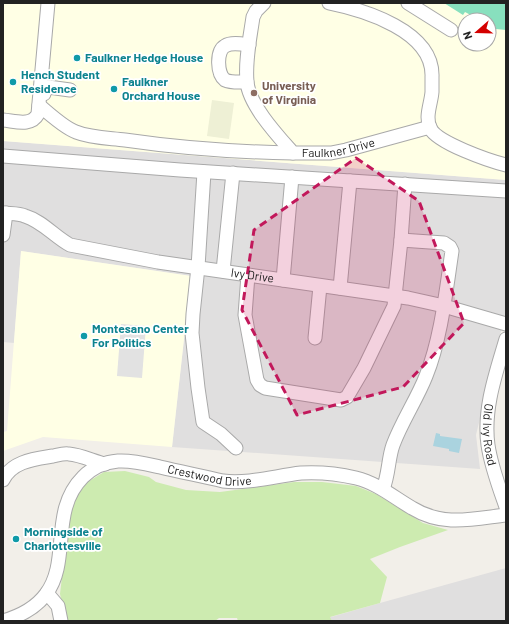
<svg xmlns="http://www.w3.org/2000/svg" width="509" height="624" font-family="Barlow,sans-serif">
<style>
.residential{fill:#e0dfdf}
.education{fill:#ffffe5;fill-rule:evenodd}
.farmland{fill:#eef0d5}
.grass{fill:#cdebb0}
.pitch{fill:#88e0be}
.parking{fill:#e2e2e2}
.water{fill:#aad3df}
.lines{fill:none;stroke-linecap:round;stroke-linejoin:round}
.minor-casing{stroke:#a9a9a9;stroke-width:15}
.minor{stroke:#fff;stroke-width:13}
.marked{fill:#c2185b;fill-opacity:0.2;stroke:#c2185b;stroke-width:3;stroke-dasharray:8 5;stroke-linejoin:round}
.culture-dot{fill:#0f9aa8;stroke:#fff;stroke-width:1.5}
.education-dot{fill:#8d6e63;stroke:#fff;stroke-width:1.5}
.labels{text-anchor:middle;stroke-width:3.5;stroke-linejoin:round;paint-order:stroke}
.culture-label{font-size:12px;font-weight:bold;fill:#0d838f;stroke:#fff;text-anchor:start}
.education-label{font-size:12px;font-weight:bold;fill:#785e54;stroke:#fff;text-anchor:start}
.street-label{font-size:12px;fill:#222;stroke:#fff}
</style>
<rect width="100%" height="100%" fill="#f2efe9"/>
<!-- residential -->
<path class="residential" d="M3 141 506 180V310L476 435 480 469 172 447 191 276 21 251 14 343 3 342Z
M506 568V621H317L380 603Z"/>
<!-- education -->
<path class="education" d="M3 3H506V180L3 141ZM465 20H489V44H465Z
M21 251 191 276 172 447 43 437 3 451V432L7 431Z"/>
<!-- farmland -->
<path class="farmland" d="M212 100 234 103 229 139 207 136Z"/>
<!-- grass -->
<path class="grass" d="M125 471 149 477 156 482 186 490 220 492 294 482H322L356 486 376 494 423 523 448 530 400 547 370 559 387 577 380 603 330 617 332 621H238L237 618H219L215 621H65V616L60 594 70 507 86 483 104 472Z"/>
<!-- pitch -->
<path class="pitch" d="M444 3H506V30L496 29 489 25V20H480L465 12 463 15Z"/>
<!-- parking -->
<path class="parking" d="M121 324 146 326 142 378 117 376Z"/>
<!-- water -->
<path class="water" d="M436 433 440 434V436L462 439 459 453 449 451V449L433 446Z"/>
<g class="lines">
<!-- minor casing -->
<g class="minor-casing">
<g id="minor">
<path id="s1" d="M264 3 256 11 253 17C250 38 245 60 247 82 249 105 278 136 293 153H331L346 150 430 127"/>
<path d="M329 3C364 10 434 31 432 77 432 82 432 87 432 92 431 104 425 116 430 128 437 143 490 161 506 165"/>
<path d="M408 3 451 30"/>
<path d="M247 82C240 82 231 83 225 80 217 74 216 51 225 46 231 42 242 44 249 45"/>
<path d="M44 94 41 86 70 90"/>
<path d="M39 105C48 113 65 128 76 132 91 138 109 138 125 140 180 148 237 152 293 153"/>
<path d="M3 120C15 121 31 127 38 114L48 3"/>
<path d="M3 156 180 170 506 191"/>
<path d="M204 172 198 267 193 314 192 333 198 388 203 422 221 434 236 448"/>
<path id="s2" d="M3 213C10 214 18 213 25 216 42 221 55 237 70 245L158 262 408 298 444 306 506 324"/>
<path d="M3 235 6 213"/>
<path d="M223 271 233 173"/>
<path d="M248 275 245 315 257 380 260 385 265 388 341 400 347 397 364 368 394 306 401 240 405 184"/>
<path d="M283 280 292 177"/>
<path d="M340 288 350 181"/>
<path d="M315 338 320 286"/>
<path id="s3" d="M506 339C496 373 483 409 488 445 491 466 499 487 506 507"/>
<path d="M3 480C12 461 35 459 53 456 58 455 64 453 69 454 81 455 93 461 105 464"/>
<path d="M383 489C389 474 388 459 393 445 402 421 417 399 426 376 441 339 446 291 452 251L450 247 444 243 401 240"/>
<path d="M47 593 58 606 61 621"/>
<path id="s4" d="M3 621C20 616 35 609 46 594 71 561 49 511 83 477 92 468 105 462 118 461 132 460 147 464 160 467 181 472 202 476 223 481 249 484 275 476 301 473 319 472 339 474 356 478 377 483 393 497 412 508 443 527 472 519 506 515"/>
</g>
</g>
<!-- minor -->
<use href="#minor" class="minor"/>
</g>
<!-- marked area -->
<path class="marked" d="M356 158 419 201 464 323 403 387 297 415 242 310 254 230Z"/>
<!-- markers -->
<g class="culture-dot">
<circle cx="77" cy="58" r="4"/>
<circle cx="13" cy="82" r="4"/>
<circle cx="114" cy="89" r="4"/>
<circle cx="84" cy="336" r="4"/>
<circle cx="16" cy="539" r="4"/>
</g>
<circle class="education-dot" cx="254" cy="93" r="4"/>
<g class="labels">
<!-- culture labels -->
<g class="culture-label">
<text x="85" y="62">Faulkner Hedge House</text>
<text x="21" y="79">Hench Student<tspan x="21" dy="14">Residence</tspan></text>
<text x="122" y="86">Faulkner<tspan x="122" dy="14">Orchard House</tspan></text>
<text x="92" y="333">Montesano Center<tspan x="92" dy="14">For Politics</tspan></text>
<text x="24" y="536">Morningside of<tspan x="24" dy="14">Charlottesville</tspan></text>
</g>
<!-- education labels -->
<g class="education-label">
<text x="262" y="90">University<tspan x="262" dy="14">of Virginia</tspan></text>
</g>
<!-- street labels -->
<g class="street-label">
<text dy="4" stroke="none"><textPath href="#s1" startOffset="215">Faulkner Drive</textPath></text>
<text dy="4" stroke="none"><textPath href="#s2" startOffset="261">Ivy Drive</textPath></text>
<text dy="4" stroke="none"><textPath href="#s3" startOffset="98">Old Ivy Road</textPath></text>
<text dy="4" stroke="none"><textPath href="#s4" startOffset="309">Crestwood Drive</textPath></text>
</g>
</g>
<!-- border -->
<rect width="509" height="624" fill="none" stroke="#222222" stroke-width="8"/>
<!-- north arrow -->
<g transform="translate(477 32) rotate(250)"><circle r="19" fill="#ffffff" stroke="#a7a7a7"/>
<path d="M0-3L7 15L0 10L-7 15Z" fill="#d40000"/>
<text y="-6" font-size="11" font-weight="bold" text-anchor="middle" fill="#222222">N</text>
</g>
</svg>
